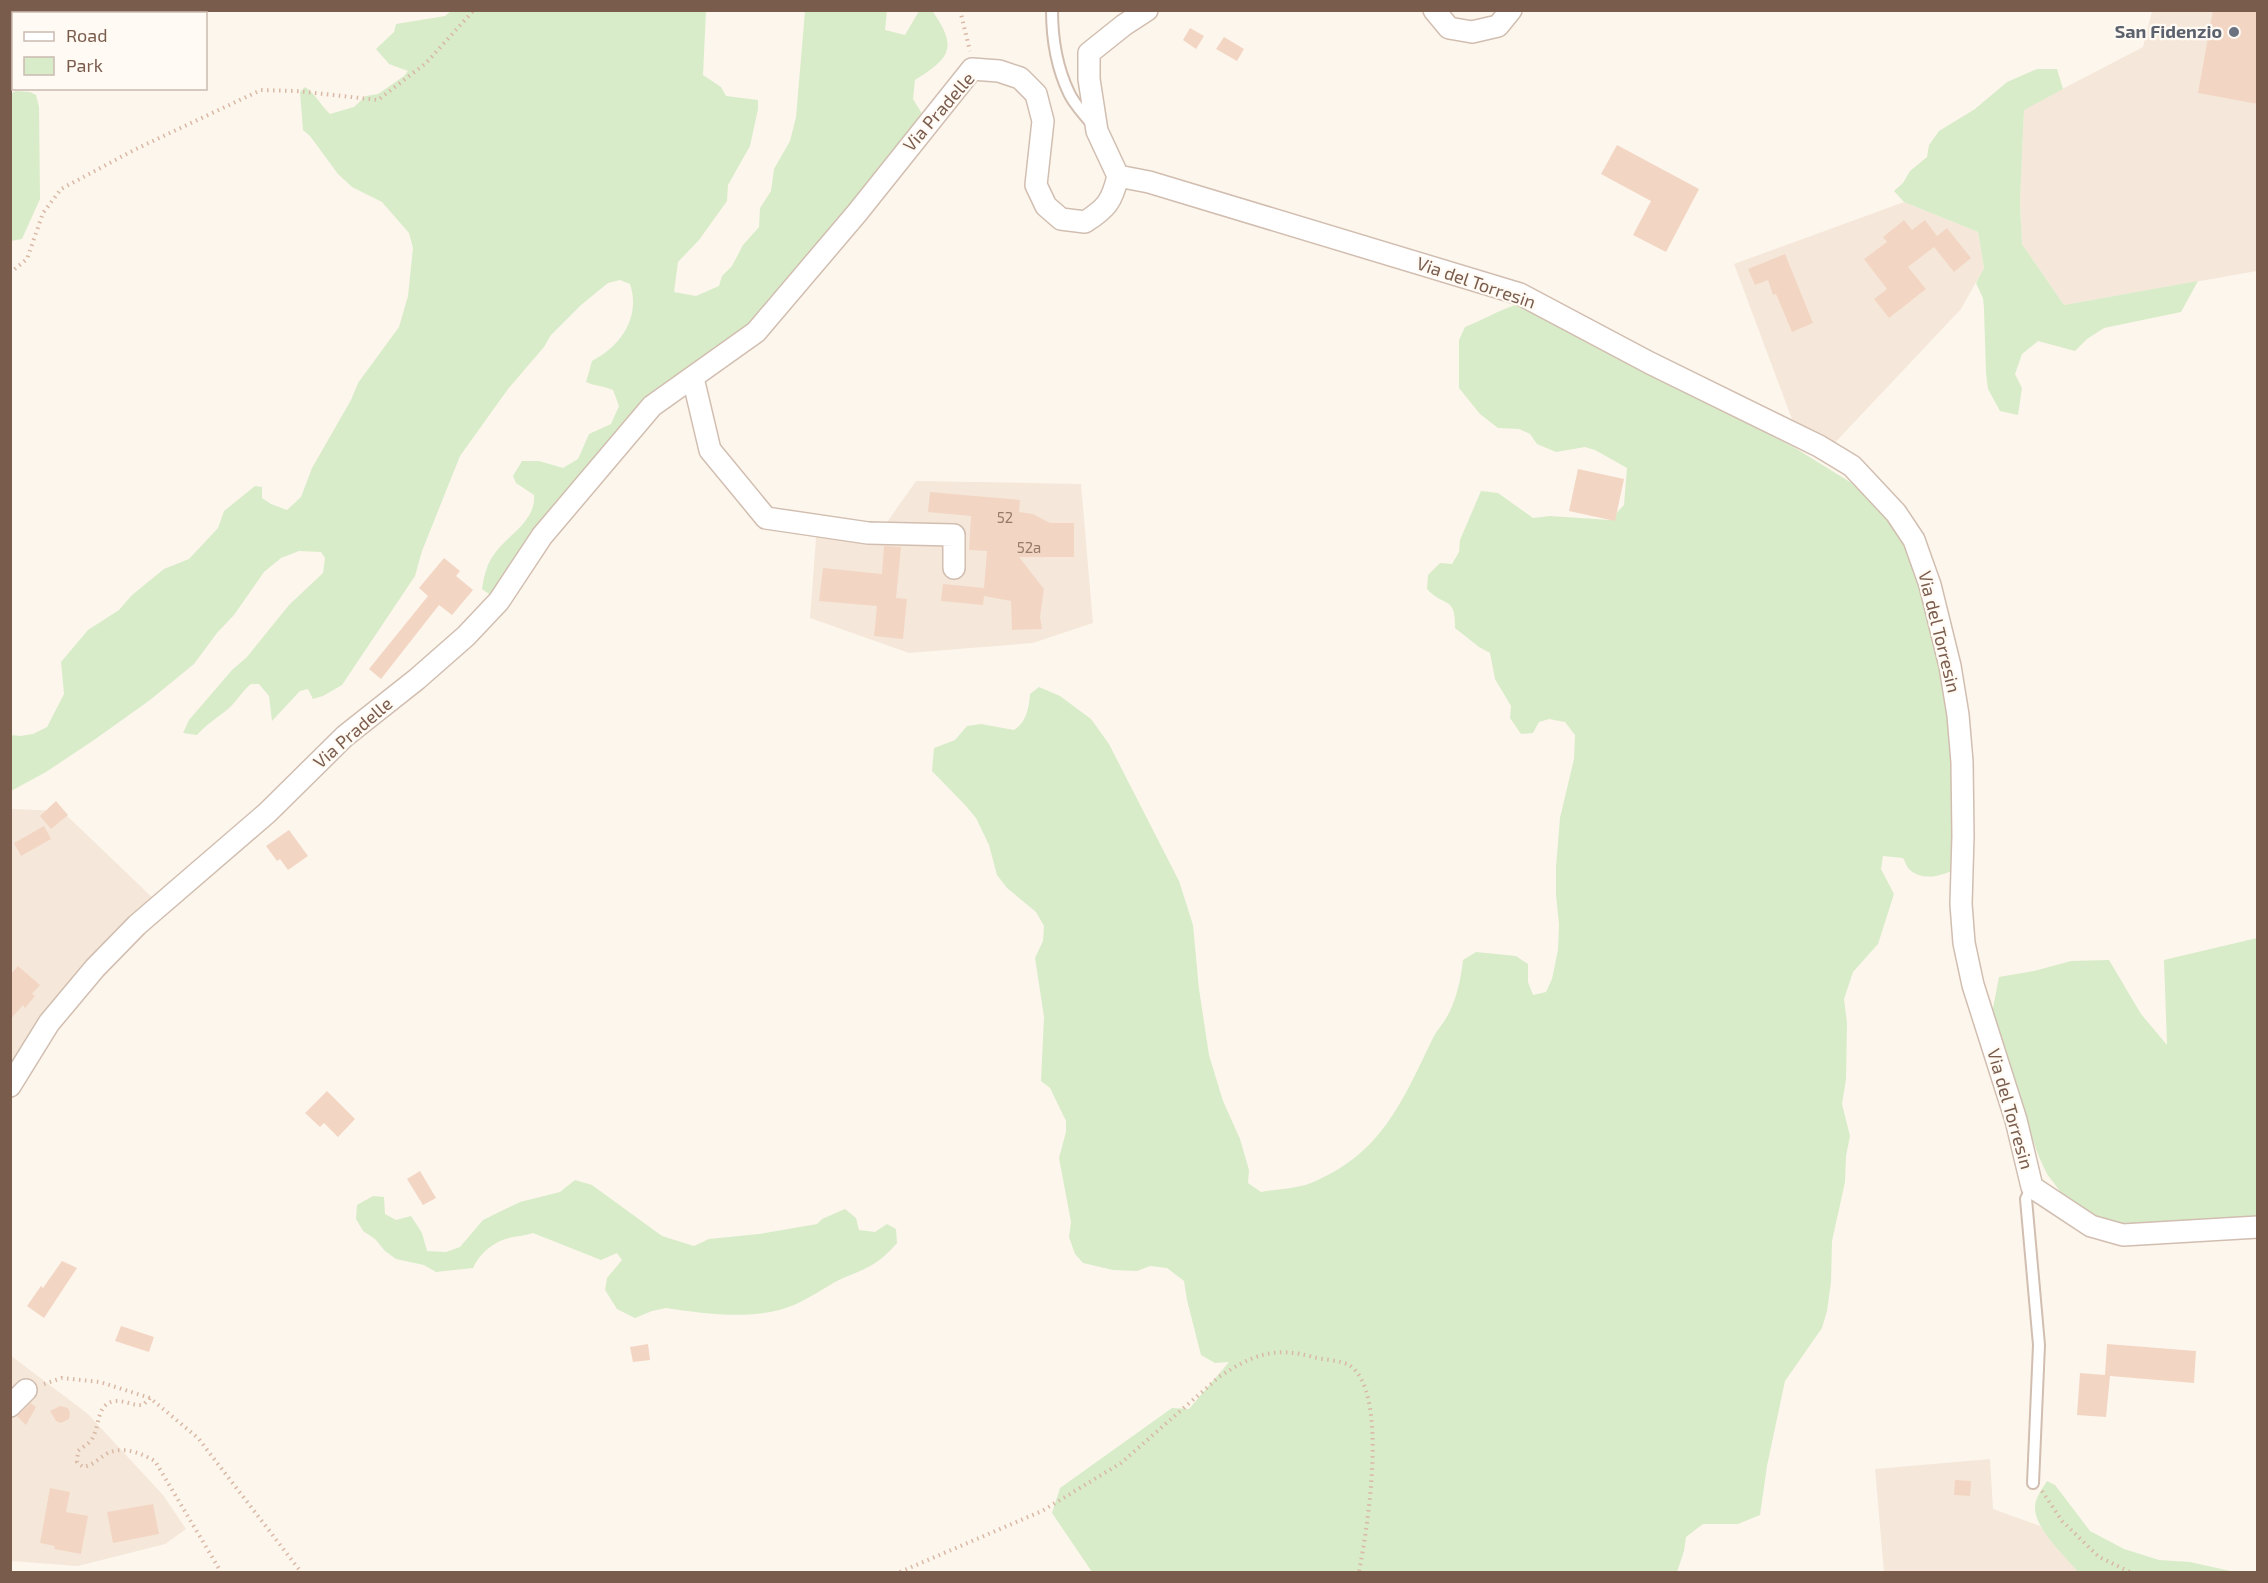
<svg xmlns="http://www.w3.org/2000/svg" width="2268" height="1583" font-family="'Exo 2',sans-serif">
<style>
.residential{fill:#f5e8da}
.green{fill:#d8ecc9}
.building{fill:#f3d5c3}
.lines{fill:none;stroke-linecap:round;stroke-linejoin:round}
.service-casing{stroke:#d1beb0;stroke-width:14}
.minor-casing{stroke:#d1beb0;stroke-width:24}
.path{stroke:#d9b8a5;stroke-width:4;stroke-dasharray:1.5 4.5;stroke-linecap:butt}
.service{stroke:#fff;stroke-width:10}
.minor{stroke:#fff;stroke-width:21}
.worship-dot{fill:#6b7280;stroke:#fffaf3;stroke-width:2}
.labels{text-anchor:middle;stroke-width:4.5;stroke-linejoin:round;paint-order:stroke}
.number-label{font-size:15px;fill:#987a6a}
.worship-label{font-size:18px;font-weight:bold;fill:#5b616d;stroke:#fffaf3;text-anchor:end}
.street-label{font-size:18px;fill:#7a5c4d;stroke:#fffaf3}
</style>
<rect width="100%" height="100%" fill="#fdf6ec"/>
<!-- residential -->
<path class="residential" d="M2152 11H2257V271L2064 305 2022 244 2020 202 2024 109 2143 47Z
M1904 202 1978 232 1984 268 1961 309 1828 450 1796 430 1734 264Z
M916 481 1081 484 1093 623 1033 643 909 653 810 618 817 525H885Z
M11 809 62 811 157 902 11 1079Z
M10 1355 88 1414 163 1495 186 1529 165 1544 78 1566 11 1561Z
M1990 1459 1993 1509 2040 1526 2078 1572H1884L1875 1469Z"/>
<!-- green -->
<path class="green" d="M451 11H706L703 75 721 87 726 96 758 100V109L750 146 728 185 727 201 699 240 678 262 674 292 696 296 719 286 722 276 732 266 743 245 759 227 760 208 771 191 774 169 790 141 796 117 805 11H887L885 30 905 35 919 11 933 12C958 48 950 58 915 80L913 99 924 117 758 321 660 399 495 598 482 589C484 576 487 563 495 553 509 534 536 521 534 495L516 483 513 476 522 461H539L563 468 578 459 589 434 611 424 619 406 613 390C604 386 595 386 586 382L592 361C621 346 641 317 630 284L620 280 608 283 581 305 551 335 544 347 508 389 460 456 422 551 415 576 342 685 323 696 313 699 308 689 300 691 272 721 269 696 259 684H251C242 691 237 701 228 709 217 718 207 724 197 735L183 733 189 720 232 670 247 657 289 605 323 573 325 558 321 552 299 551 281 558 264 572 234 615 217 633 194 664 150 700 94 740 46 772 11 791V735L20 736 33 734 47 727 64 694 61 662 88 630 119 610 132 595 164 569 189 559 218 528 224 511 255 486 262 487V498L271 504 287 510 301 497 312 468 351 400 358 383 399 327 408 296 413 248 409 233 382 202 352 187 338 174 310 136 303 130 300 92 305 87C315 93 321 106 330 114L354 107 366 96 378 94 404 76 408 71 389 64 376 49 394 32 396 24 445 16Z
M2037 69H2057L2063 89 2024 110 2020 202 2022 244 2064 305 2198 281 2181 312 2104 328 2087 339 2075 351 2038 341 2022 354 2015 374 2022 388 2018 415 2000 411 1988 389 1986 373 1984 309 1983 298 1976 283 1984 268 1978 232 1904 202 1894 191 1903 183 1910 171 1927 157 1929 145 1939 131 1975 109 2007 82Z
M16 91 30 92 36 95 39 107 40 199 22 239 11 241 10 94Z
M1515 305 1795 448 1850 482 1879 509 1895 531 1915 566 1929 601 1953 725 1960 867C1946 874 1925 883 1910 870 1907 868 1905 861 1903 858L1883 856 1881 869 1894 894 1878 944 1853 972 1844 999 1847 1023 1846 1079 1842 1104 1850 1136 1846 1156 1845 1182 1832 1241 1831 1282 1827 1311 1822 1328 1785 1381 1767 1466 1760 1515 1738 1524H1703L1686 1537 1684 1551 1677 1572H1092L1052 1513 1060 1488 1172 1408 1189 1409 1229 1362 1215 1363 1201 1355 1187 1300 1184 1281 1167 1268 1150 1266 1137 1271 1113 1270 1083 1263 1075 1254 1069 1237 1071 1222 1059 1158 1066 1132V1121L1050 1088 1041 1081 1044 1017 1035 958 1043 941 1044 926 1036 912 1007 888 997 875 989 845 976 818 965 805 932 771 934 748 955 740 967 726 981 724 1014 730C1026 723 1029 708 1030 694L1039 687 1060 696 1091 719 1109 744 1179 881 1193 925 1199 989 1209 1055 1223 1101 1240 1139 1249 1170 1248 1183 1261 1192C1277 1189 1295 1189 1311 1183 1381 1154 1401 1104 1432 1040 1436 1031 1444 1023 1449 1013 1457 997 1461 978 1463 960L1476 952 1516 956 1528 964V982L1533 995 1546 992 1552 979 1558 950 1559 924 1556 895V867L1560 818 1574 759 1575 735 1565 722 1549 719 1539 722 1533 733 1521 734 1510 718 1511 706 1495 679 1490 653 1479 647 1455 628C1456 595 1444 608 1427 589L1428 575 1440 563 1452 564 1459 552 1460 540 1481 491 1498 493 1533 518 1550 516 1610 520 1624 505 1627 468 1595 450 1585 447 1556 452 1537 444 1530 434 1519 429 1498 428 1480 414 1459 388V340L1465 327C1483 320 1497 311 1515 305Z
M2257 938V1223L2108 1225 2065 1198 2047 1174 2039 1157 2015 1089 1992 1013 1999 977 2034 971 2071 961 2109 960 2141 1014 2167 1045 2164 960Z
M575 1180 592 1185 662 1236 694 1246 709 1239 759 1234 817 1224 822 1219 845 1209 856 1218 859 1230 875 1232 887 1224 896 1229 897 1243C876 1267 866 1268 839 1280 824 1288 810 1298 794 1305 755 1321 707 1314 666 1308L652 1311 635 1318 617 1309 605 1290 607 1278 622 1260 617 1253 601 1260 533 1233C524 1236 517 1236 509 1238 493 1242 480 1253 473 1268L436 1272 424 1265 396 1259 385 1251 375 1239 363 1231 356 1219 357 1205 373 1196 384 1197 385 1214 396 1220 411 1216 422 1233 427 1251 446 1252 460 1247 483 1220 520 1202 560 1192Z
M2047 1481 2055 1485 2090 1531 2124 1549 2159 1560 2190 1562 2235 1572H2078C2065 1556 2034 1528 2035 1507 2035 1498 2042 1489 2047 1481Z"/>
<!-- building -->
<path class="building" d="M2213 10H2258V104L2198 93Z
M1190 28 1204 36 1196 49 1183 40Z
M1224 37 1244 49 1237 61 1216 49Z
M1617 145 1699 189 1666 252 1633 235 1651 201 1601 174Z
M1904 220 1912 230 1925 220 1937 236 1947 228 1971 258 1954 272 1934 247 1908 267 1926 289 1889 318 1874 299 1887 289 1864 259 1887 242 1883 237Z
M1785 254 1813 323 1792 332 1776 294 1773 295 1768 280 1755 285 1748 269Z
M1578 469 1624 479 1615 521 1569 511Z
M930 492 1020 500 1019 512 1033 514 1050 523H1074V557H1019L1044 589 1040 617 1042 629 1012 630 1011 601 984 596 983 605 941 601 943 584 984 588 987 551 969 550 971 516 928 512Z
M884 546 901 547 896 598 907 599 903 639 874 636 877 606 819 601 823 568 882 574Z
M444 558 460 571 456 576 473 590 452 615 439 605 381 679 369 669 428 596 419 588Z
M56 801 68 815 51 829 40 816Z
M44 826 51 839 21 856 14 843Z
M289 830 308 856 288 870 280 859 277 861 266 846Z
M18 966 40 985 32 994 35 996 25 1008 23 1005 10 1020V975Z
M327 1091 355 1119 338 1137 324 1123 320 1127 305 1113Z
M420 1171 436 1198 423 1205 407 1179Z
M62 1261 77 1268 44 1318 27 1306 41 1286 43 1288Z
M121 1326 154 1337 149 1352 115 1341Z
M648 1344 650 1360 633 1362 630 1347Z
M2107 1344 2196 1351 2194 1383 2110 1376 2106 1417 2077 1415 2080 1373 2105 1375Z
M31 1403 36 1407 26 1425 17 1416Z
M60 1406 68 1408 70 1413 69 1419 61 1423 56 1421 50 1411Z
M1955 1480 1971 1481 1970 1496 1954 1495Z
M50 1488 70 1492 66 1512 88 1516 81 1554 54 1549 55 1546 40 1543Z
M153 1504 159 1534 113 1543 107 1512Z"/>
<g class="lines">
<!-- service casing -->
<g class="service-casing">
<path id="service" d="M1052 10C1052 38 1057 68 1069 93 1074 104 1084 114 1091 123
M2032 1187 2026 1199 2039 1345 2033 1483"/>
</g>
<!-- minor casing -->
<g class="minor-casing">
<path id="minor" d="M1434 10 1449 28 1472 32 1498 26 1511 10
M1118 176 1149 182 1520 294 1650 363 1819 446 1852 466 1896 513 1914 540 1930 585 1950 666 1958 715 1962 762 1963 836 1961 904 1964 943 1973 985 2016 1120 2032 1187 2091 1226 2123 1235 2258 1227
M693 378 710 450 766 518 868 533 954 535V568
M10 1086 49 1023 95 968 137 925 267 813 345 736 417 679 466 636 499 601 542 536 652 406 756 332 857 213 972 69 999 71 1020 78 1036 94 1043 121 1036 185 1046 206 1061 219 1085 222C1107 208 1112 201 1118 176L1097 131 1089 79V53L1124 25 1147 10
M10 1406 26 1390"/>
</g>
<!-- path -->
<path class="path" d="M960 10 970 51
M10 273 27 259 43 213 61 189 136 149 261 90 297 91 378 100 426 63 474 10
M44 1384 62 1378 100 1382 150 1398 198 1438 301 1572
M150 1398 143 1405C133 1406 124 1400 115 1401 96 1404 100 1426 92 1439 89 1444 82 1447 78 1451L77 1462 83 1467C94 1465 99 1458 108 1453 125 1446 140 1453 155 1461L221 1572
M2042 1491 2062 1521 2099 1557 2130 1572
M900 1572 1042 1511 1121 1463 1219 1377C1252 1355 1274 1346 1313 1357 1324 1360 1340 1360 1349 1365 1390 1391 1367 1530 1359 1572"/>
<!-- service -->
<use href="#service" class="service"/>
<!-- minor -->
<use href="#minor" class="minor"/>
</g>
<!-- markers -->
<circle class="worship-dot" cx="2234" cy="32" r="6"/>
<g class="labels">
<!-- number labels -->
<g class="number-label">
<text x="1005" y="523">52</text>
<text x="1029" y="553">52a</text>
</g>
<!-- worship labels -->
<g class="worship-label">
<text x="2222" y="38">San Fidenzio</text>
</g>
<!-- street labels -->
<g class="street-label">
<text transform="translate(939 112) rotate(-49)" y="6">Via Pradelle</text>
<text transform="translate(1476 283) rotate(19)" y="6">Via del Torresin</text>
<text transform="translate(1939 632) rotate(76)" y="6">Via del Torresin</text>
<text transform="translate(353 733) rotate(-41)" y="6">Via Pradelle</text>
<text transform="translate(2010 1109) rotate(74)" y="6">Via del Torresin</text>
</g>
</g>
<!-- border -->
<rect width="2268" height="1583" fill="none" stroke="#7a5c4d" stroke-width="24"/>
<!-- legend -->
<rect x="12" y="12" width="195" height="78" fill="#fffaf3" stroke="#cabbb1" stroke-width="1.5"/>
<rect x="24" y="32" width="30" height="9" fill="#ffffff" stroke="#cabbb1" stroke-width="1.5"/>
<text x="66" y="42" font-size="18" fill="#7a5c4d">Road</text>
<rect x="24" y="57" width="30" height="18" fill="#d8ecc9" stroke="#cabbb1" stroke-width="1.5"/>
<text x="66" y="72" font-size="18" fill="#7a5c4d">Park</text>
</svg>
